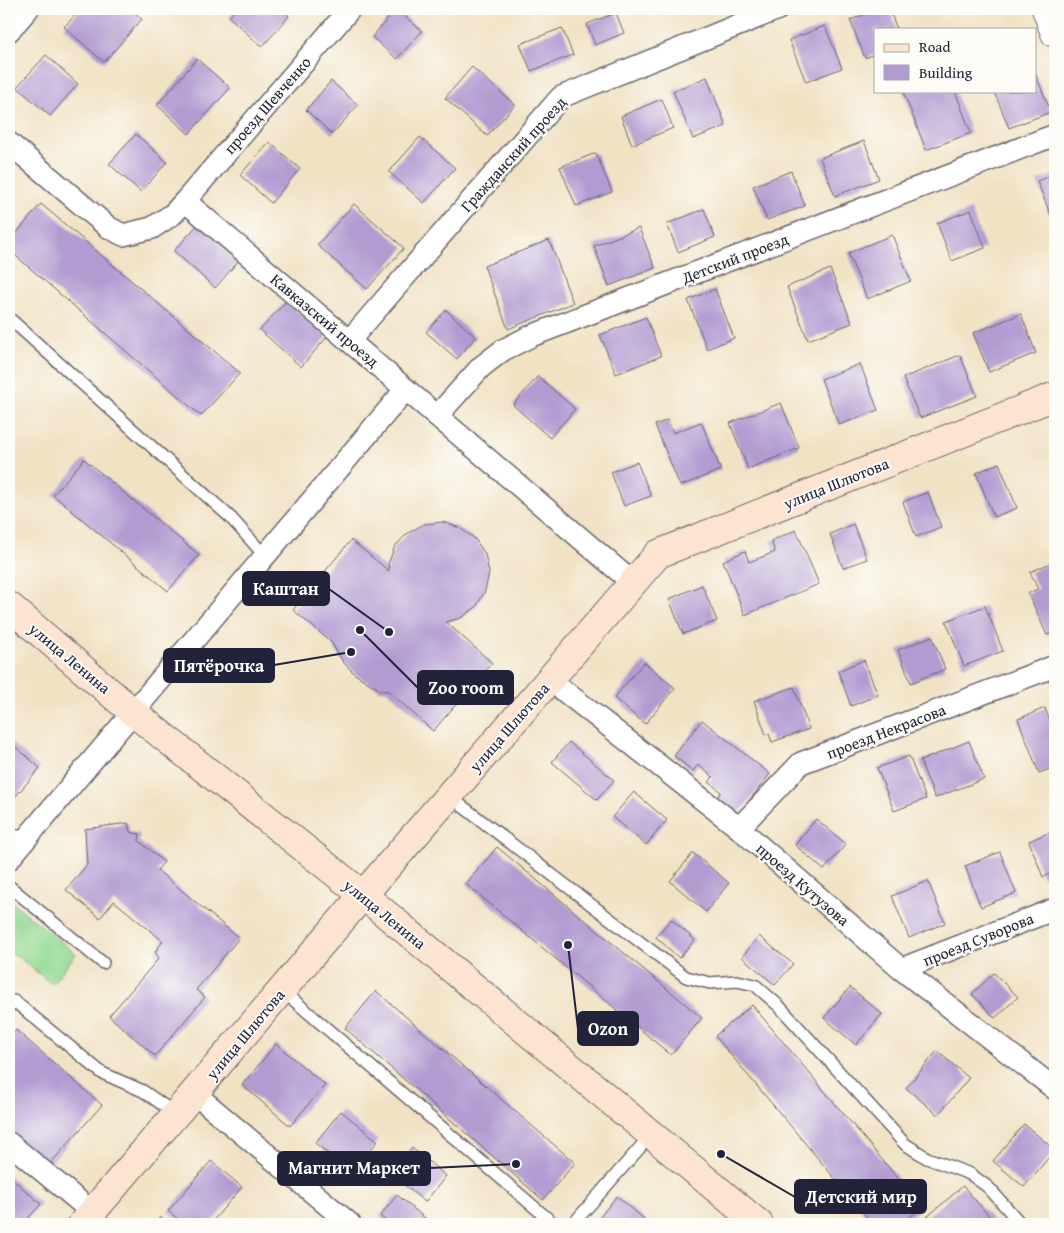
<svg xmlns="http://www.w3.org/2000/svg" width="1064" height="1233" font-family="'Gentium Book Plus',serif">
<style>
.green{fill:#92d993;stroke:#5a7e67}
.building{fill:#b19bd1}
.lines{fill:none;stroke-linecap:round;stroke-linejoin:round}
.service-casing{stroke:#6a656b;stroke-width:14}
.minor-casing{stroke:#6a656b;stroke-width:24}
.tertiary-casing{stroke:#6a656b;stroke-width:30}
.secondary-casing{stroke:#6a656b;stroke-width:30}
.service{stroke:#fff;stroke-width:11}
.minor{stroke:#fff;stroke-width:21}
.tertiary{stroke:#fff;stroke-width:28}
.secondary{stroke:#fde4d1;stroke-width:28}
.labels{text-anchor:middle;stroke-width:4;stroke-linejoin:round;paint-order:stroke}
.street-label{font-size:16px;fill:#22223b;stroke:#fdfcf7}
.leader{fill:none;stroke:#22223b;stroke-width:2}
.callout-dot{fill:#22223b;stroke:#fdfcf7;stroke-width:2}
.callout{fill:#22223b;stroke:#22223b;stroke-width:2}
.callout-label{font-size:18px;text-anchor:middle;font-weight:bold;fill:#fff}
</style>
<rect width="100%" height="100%" fill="#fdfcf7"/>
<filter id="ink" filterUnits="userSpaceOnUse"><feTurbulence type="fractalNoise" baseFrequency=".02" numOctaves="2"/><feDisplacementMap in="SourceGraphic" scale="10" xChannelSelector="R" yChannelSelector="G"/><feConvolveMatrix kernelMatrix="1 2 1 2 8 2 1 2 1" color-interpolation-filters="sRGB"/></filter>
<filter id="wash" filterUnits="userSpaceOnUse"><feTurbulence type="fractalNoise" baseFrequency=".0096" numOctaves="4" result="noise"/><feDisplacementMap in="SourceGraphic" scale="20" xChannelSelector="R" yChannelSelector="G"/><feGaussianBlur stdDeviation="1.12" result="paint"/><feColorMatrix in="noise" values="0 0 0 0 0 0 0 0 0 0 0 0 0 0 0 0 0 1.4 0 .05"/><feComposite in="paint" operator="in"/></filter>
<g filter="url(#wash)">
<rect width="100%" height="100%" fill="#f1e2c4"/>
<!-- green -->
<path class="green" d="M9 900 76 954 52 984 9 950Z"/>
<g id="blocks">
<!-- building -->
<path class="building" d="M81 9H130L142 19 104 62 64 27Z
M236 9H281L289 16 262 47 229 17Z
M396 9 422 31 397 59 372 37Z
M879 9H889L897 29H875V54L865 58 850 20Z
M616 13 624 33 595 45 587 24Z
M825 26 842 68 806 82 789 40Z
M562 28 573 55 531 71 520 44Z
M46 55 78 84 50 116 17 87Z
M197 59 230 88 189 134 157 105Z
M472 67 515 105 487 136 445 98Z
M1035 73 1051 112 1009 128 994 91H1035Z
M707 77 726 126 693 139 673 91Z
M331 81 358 105 332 134 306 110Z
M903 91H955L971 133 926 150Z
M662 99 673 128 632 145 621 116Z
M136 134 167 162 141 192 109 164Z
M420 137 455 168 424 203 389 172Z
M864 141 879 179 835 196 820 158Z
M269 142 300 169 271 203 240 175Z
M596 153 612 192 576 206 560 167Z
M791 171 805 206 767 220 753 186Z
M1055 174V226L1037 181Z
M41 204 240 373 201 416 9 250V242Z
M354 204 404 248 367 289 317 245Z
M704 209 715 237 678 252 667 224Z
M971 210 985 248 952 261 937 223Z
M200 222 241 258 215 288 174 251Z
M639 228 655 268 609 286 594 246Z
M892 235 911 281 867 299 848 253Z
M549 240 573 303 508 329 484 266Z
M830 269 852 323 808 340 787 287Z
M715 289 734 338 707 349 688 300Z
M286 301 327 337 301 367 260 330Z
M446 310 476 337 457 359 426 332Z
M1021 314 1036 353 989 372 973 333Z
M646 317 661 356 616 374 600 335Z
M960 355 977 396 920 418 903 378Z
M860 364 878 410 839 425 821 379Z
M538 376 575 409 550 438 513 405Z
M781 403 799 448 748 469 730 423Z
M668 420 673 433 701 422 721 470 680 486 655 425Z
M84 459 199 555 168 591 53 495Z
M637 462 651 496 624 506 611 472Z
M999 463 1017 508 994 517 976 473Z
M928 492 941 527 916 537 903 502Z
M443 522 460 528 475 539 485 554 489 573 485 591 476 607 461 618 446 622 492 663 433 731 388 691 380 690 355 674 343 662 331 642 293 610 351 540 389 571 388 564 395 546 408 533 424 524Z
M853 524 867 559 843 568 830 534Z
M796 530 819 584 745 615 723 561 745 551 749 562 775 552 771 541Z
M1053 562 1055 566V632L1047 635 1028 593 1038 589 1030 572Z
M702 585 717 621 683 634 669 599Z
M985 606 1003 651 964 666 946 621Z
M932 636 945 669 911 683 898 650Z
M864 660 878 695 851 706 838 671Z
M644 662 675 688 645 724 614 698Z
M794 687 809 729 772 742 769 734 766 735 754 701Z
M1045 708 1055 735V767L1039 773 1018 719Z
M702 720 770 774 738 815 717 798 721 792 709 782 713 777 698 765 693 771 674 756Z
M9 741 40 768 9 804Z
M969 741 984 779 935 798 920 761Z
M569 742 614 780 597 800 552 762Z
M909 756 926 799 894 811 877 768Z
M634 792 667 820 646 845 612 817Z
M816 819 846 844 824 870 795 845Z
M128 823 130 832 140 834 139 841 164 862 157 870 239 938 196 990 205 997 155 1056 109 1016 159 958 155 952 163 941 114 901 100 918 66 890 87 865 85 829Z
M1055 830V872L1043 877 1029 841Z
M497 847 702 1018 671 1055 466 884Z
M1000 852 1016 893 981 907 965 866Z
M693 853 729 883 706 912 670 881Z
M928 881 945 923 909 938 892 896Z
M671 919 695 940 679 958 656 937Z
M759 936 793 964 775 985 742 957Z
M994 973 1018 997 995 1018 972 994Z
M850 987 882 1014 856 1045 824 1018Z
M376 991 575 1163 543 1200 345 1028Z
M752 1005 922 1207 901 1224H873L715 1036Z
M16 1030 102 1105 49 1165 9 1129V1039Z
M276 1044 325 1085 290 1126 242 1085Z
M937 1051 969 1078 938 1115 906 1088Z
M341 1111 378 1141 352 1173 315 1143Z
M1024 1124 1055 1150 1024 1187 993 1161Z
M412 1148 446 1176 425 1202 391 1174Z
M211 1161 242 1187 210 1224H184L168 1211Z
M9 1176 41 1204 23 1224H9Z
M963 1186 996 1224H932L927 1217Z
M397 1195 432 1224H389L380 1216Z
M617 1196 650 1224H594Z
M160 1217 168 1224H154Z"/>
</g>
</g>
<g filter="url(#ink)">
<use href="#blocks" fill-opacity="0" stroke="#6a656b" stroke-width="1"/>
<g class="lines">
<!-- service casing -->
<g class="service-casing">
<path id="service" d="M9 318 231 518 266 557
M449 796 686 977 710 983 737 981 755 985 779 1006 905 1144 927 1158 970 1174 988 1187 1021 1224
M9 834 18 836 24 841
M9 886 103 963
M282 990 554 1224
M9 1007 14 1001 102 1073 143 1091 176 1114
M573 1224 651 1135"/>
</g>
<!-- minor casing -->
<g class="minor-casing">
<path id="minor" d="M9 31 28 9
M9 143 108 227 123 235 152 228 173 214 185 201 633 583
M185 201 350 9
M349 341 561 97 778 9
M437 416 481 367 503 350 531 336 1055 135
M550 680 739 828 901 969 1055 1089
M739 828 801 763 1055 666
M9 859 406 389
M901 969 1055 909
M194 1093 350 1224
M9 1143 92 1212"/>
</g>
<!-- tertiary casing -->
<g class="tertiary-casing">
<path id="tertiary" d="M1046 9 1055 33"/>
</g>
<!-- secondary casing -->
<g class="secondary-casing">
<path id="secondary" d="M9 606 134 713 363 895 759 1224
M82 1224 363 895 658 554 1055 396"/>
</g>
<!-- service -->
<use href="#service" class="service"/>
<!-- minor -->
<use href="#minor" class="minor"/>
<!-- tertiary -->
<use href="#tertiary" class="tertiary"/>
<!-- secondary -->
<use href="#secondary" class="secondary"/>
</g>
</g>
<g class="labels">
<!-- street labels -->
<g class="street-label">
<text transform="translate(267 105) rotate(-49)" y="6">проезд Шевченко</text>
<text transform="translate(513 154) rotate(-48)" y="6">Гражданский проезд</text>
<text transform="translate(735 258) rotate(-21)" y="6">Детский проезд</text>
<text transform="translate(325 320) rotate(40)" y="6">Кавказский проезд</text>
<text transform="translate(836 483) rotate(-22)" y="6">улица Шлютова</text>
<text transform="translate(70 658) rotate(40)" y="6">улица Ленина</text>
<text transform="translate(509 727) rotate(-49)" y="6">улица Шлютова</text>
<text transform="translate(886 731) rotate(-21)" y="6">проезд Некрасова</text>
<text transform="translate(803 884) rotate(41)" y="6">проезд Кутузова</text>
<text transform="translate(385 914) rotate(39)" y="6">улица Ленина</text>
<text transform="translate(978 939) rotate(-22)" y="6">проезд Суворова</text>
<text transform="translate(245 1034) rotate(-50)" y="6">улица Шлютова</text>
</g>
</g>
<!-- callouts -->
<path class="leader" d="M389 632L329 589M351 652L274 665M360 630L418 688M568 945L578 1029M516 1164L430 1168M721 1154L795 1197"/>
<g class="callout-dot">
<circle cx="389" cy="632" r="5"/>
<circle cx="351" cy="652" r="5"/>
<circle cx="360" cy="630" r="5"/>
<circle cx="568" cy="945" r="5"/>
<circle cx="516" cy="1164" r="5"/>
<circle cx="721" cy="1154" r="5"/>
</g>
<g class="callout">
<rect x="243" y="572" width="86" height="33" rx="5"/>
<rect x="164" y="649" width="110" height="33" rx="5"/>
<rect x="418" y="671" width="95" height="33" rx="5"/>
<rect x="578" y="1012" width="60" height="33" rx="5"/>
<rect x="278" y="1152" width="152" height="33" rx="5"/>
<rect x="795" y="1180" width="131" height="33" rx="5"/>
</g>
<g class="callout-label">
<text x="286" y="595">Каштан</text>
<text x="219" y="672">Пятёрочка</text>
<text x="466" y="694">Zoo room</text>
<text x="608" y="1035">Ozon</text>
<text x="354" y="1174">Магнит Маркет</text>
<text x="861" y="1203">Детский мир</text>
</g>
<!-- margin -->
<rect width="1064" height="1233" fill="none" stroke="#fdfcf7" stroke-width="30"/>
<!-- legend -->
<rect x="874" y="28" width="162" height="65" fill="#fdfcf7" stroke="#a5a5ac"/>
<rect x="884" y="44" width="25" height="8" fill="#fde4d1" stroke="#a5a5ac"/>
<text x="919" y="52" font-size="15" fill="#22223b">Road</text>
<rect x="884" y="65" width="25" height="15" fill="#b19bd1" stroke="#a5a5ac"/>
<text x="919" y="78" font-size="15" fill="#22223b">Building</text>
</svg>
